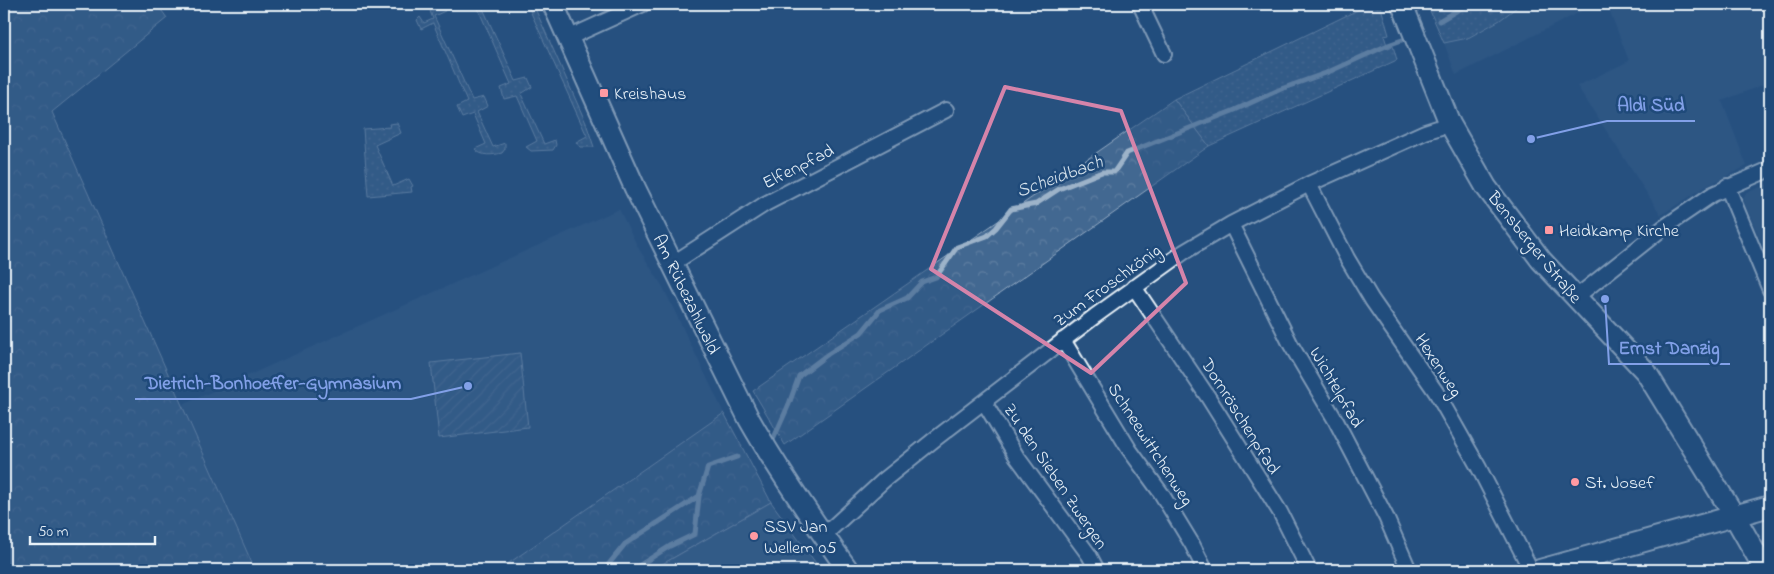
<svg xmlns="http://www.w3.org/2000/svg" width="1774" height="574" font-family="'Indie Flower',sans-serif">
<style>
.built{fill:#355d88}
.grass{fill:url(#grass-dots);stroke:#96acc4}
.forest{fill:url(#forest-crowns);stroke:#96acc4}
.park{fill:#436891;stroke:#96acc4}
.garden{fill:url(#garden-furrows);stroke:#96acc4}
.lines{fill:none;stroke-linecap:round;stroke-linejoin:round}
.stream{stroke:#9db3c9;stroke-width:5}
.street-casing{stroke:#e8f1f8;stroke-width:18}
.secondary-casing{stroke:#e8f1f8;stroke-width:24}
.street{stroke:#1f4a7a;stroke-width:14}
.secondary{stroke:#1f4a7a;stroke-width:20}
.marked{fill:none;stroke:#d584aa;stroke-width:4;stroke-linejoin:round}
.poi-dot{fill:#ff9aa2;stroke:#1f4a7a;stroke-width:2}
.labels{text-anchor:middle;stroke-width:5;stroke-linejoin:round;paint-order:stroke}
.poi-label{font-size:18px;fill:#e8f1f8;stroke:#1f4a7a;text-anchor:start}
.street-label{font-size:18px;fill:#e8f1f8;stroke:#1f4a7a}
.water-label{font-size:19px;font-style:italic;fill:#d5e2ec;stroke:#1f4a7a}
.leader{fill:none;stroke:#82a0e8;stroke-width:2}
.callout-dot{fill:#82a0e8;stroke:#1f4a7a;stroke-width:2}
.callout-label{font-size:19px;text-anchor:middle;font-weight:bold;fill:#82a0e8;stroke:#1f4a7a;stroke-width:5;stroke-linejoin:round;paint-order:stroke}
</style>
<defs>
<pattern id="grass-dots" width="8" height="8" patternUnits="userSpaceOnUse" patternTransform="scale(1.25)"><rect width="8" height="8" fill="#436891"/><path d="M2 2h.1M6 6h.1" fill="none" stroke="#5e7ea1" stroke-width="1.8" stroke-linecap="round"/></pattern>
<pattern id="forest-crowns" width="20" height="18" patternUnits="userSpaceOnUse" patternTransform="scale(1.25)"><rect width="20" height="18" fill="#436891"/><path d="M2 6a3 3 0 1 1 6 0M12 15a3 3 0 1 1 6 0" fill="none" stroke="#5e7ea1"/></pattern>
<pattern id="garden-furrows" width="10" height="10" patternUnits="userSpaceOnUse" patternTransform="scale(1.25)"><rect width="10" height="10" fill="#436891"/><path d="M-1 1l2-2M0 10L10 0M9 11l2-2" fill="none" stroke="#5e7ea1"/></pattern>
</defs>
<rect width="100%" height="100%" fill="#27517f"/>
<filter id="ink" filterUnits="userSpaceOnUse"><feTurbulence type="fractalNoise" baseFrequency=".02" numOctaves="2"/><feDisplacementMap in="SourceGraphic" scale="10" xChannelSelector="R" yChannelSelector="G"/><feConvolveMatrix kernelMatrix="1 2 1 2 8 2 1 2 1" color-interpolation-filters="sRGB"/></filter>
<g filter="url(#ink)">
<!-- built -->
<path class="built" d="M1521 4H1596L1456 75 1444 43 1468 38 1500 20Z
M1607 4H1770V82L1722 101 1747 166 1705 187 1661 215 1577 86 1629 61Z
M1770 183V262L1743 200 1746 193Z
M619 209 639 249 663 287 724 413 499 570H255L182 405Z"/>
<!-- grass -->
<path class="grass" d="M476 4H481L516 81 528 78 532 87 521 94 544 144 555 140 556 145 553 150 531 151 526 147 537 141 517 96 504 99 501 88 511 84Z
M527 4H533L586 123 594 147H580L576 142 587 136Z
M1370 4H1380L1389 35 1384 36 1388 48 1393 46 1397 60 1209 146 1174 99Z
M1427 4H1521L1500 20 1468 38 1444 43Z
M441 5 445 11 434 16 472 100 484 97 488 106 477 112 493 147 505 143V149L502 153C493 155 481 157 475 149L486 144 473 114 462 118 457 107 467 102 433 23 421 29 417 20 420 17 424 23 433 19 430 11Z
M397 123 401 133 375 145 393 186 409 179 413 186 411 187 412 192 368 196 363 129 390 127 389 124Z"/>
<!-- forest -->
<path class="forest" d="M4 4H157L167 18 52 112 255 570H4Z
M1174 99 1209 146 785 445 753 391Z
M724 413 771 502 652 570H499Z"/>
<!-- park -->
<path class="park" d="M771 502 821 570H652Z"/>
<!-- garden -->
<path class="garden" d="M520 353 528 427 439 438 431 363Z"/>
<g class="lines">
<!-- stream -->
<path class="stream" d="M1439 21 1468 4
M773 440 789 404 799 376 828 354 861 333 880 310 907 298 922 282 936 277 957 247 987 236 996 228 1011 209 1036 204 1059 189 1082 180 1102 172H1114L1127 153 1235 110 1281 89 1326 73 1388 45 1402 40
M604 570 625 544 699 496
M632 570 670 546 695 534 699 496 708 467 737 457"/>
<!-- street casing -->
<g class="street-casing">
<path id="street" d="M1140 4 1164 54
M568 38 643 4
M1309 184 1347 258 1372 300 1436 392 1479 468 1531 570
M1727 186 1770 290
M1231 224 1291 345 1336 421 1386 517 1409 570
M672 264 765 204 946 110
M1134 287 1208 397 1280 512 1309 570
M1575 298 1663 228 1713 194 1770 169
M1063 340 1129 449 1161 493 1192 544 1205 570
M984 402 1017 457 1089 555 1097 570
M823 536 884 480 935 439 1095 316 1184 252 1231 224 1309 184 1425 132 1450 124"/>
</g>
<!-- secondary casing -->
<g class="secondary-casing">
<path id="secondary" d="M553 4 635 188 749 419C779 472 813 521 848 570
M1402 4 1450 124 1486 187 1541 260 1646 372 1735 517 1765 570
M1540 570 1770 506"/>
</g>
<!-- street -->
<use href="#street" class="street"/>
<!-- secondary -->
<use href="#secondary" class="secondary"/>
</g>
</g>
<!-- marked area -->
<path d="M0 0H1774V574H0ZM1005 87 1121 111 1186 283 1091 373 931 269Z" fill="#27517f" fill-opacity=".55" fill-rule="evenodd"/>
<path class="marked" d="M1005 87 1121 111 1186 283 1091 373 931 269Z"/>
<!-- markers -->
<g class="poi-dot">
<rect x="599" y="88" width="10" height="10" rx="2.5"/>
<rect x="1544" y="225" width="10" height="10" rx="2.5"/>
<circle cx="1575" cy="482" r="5"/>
<circle cx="754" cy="536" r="5"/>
</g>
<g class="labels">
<!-- poi labels -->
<g class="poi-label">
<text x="614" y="99">Kreishaus</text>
<text x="1559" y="236">Heidkamp Kirche</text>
<text x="1585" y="488">St. Josef</text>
<text x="764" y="532">SSV Jan<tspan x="764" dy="21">Wellem 05</tspan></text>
</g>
<!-- street labels -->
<g class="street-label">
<text transform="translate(798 166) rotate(-27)" y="6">Elfenpfad</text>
<text transform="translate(1535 247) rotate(51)" y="6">Bensberger Straße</text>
<text transform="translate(1107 285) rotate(-36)" y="6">Zum Froschkönig</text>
<text transform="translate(687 294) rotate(64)" y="6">Am Rübezahlwald</text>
<text transform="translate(1439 365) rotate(57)" y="6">Hexenweg</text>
<text transform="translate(1337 387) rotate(60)" y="6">Wichtelpfad</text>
<text transform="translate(1241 416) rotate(58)" y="6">Dornröschenpfad</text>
<text transform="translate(1151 444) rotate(57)" y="6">Schneewittchenweg</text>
<text transform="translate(1056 476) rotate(56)" y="6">Zu den Sieben Zwergen</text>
</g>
<!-- water labels -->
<g class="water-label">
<text transform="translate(1059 175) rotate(-20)" y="7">Scheidbach</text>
</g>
</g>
<!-- callouts -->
<path class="leader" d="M1531 139L1607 121H1695M1605 299L1609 364H1730M468 386L411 399H135"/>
<g class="callout-dot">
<circle cx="1531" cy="139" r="5"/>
<circle cx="1605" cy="299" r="5"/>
<circle cx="468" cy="386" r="5"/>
</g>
<g class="callout-label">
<text x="1651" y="111">Aldi Süd</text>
<text x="1669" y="354">Ernst Danzig</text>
<text x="273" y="389">Dietrich-Bonhoeffer-Gymnasium</text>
</g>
<!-- margin -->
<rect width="1774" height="574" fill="none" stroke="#1f4a7a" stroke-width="20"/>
<rect x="10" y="10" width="1754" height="554" fill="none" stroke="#e8f1f8" stroke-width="2" filter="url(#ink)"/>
<!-- scale -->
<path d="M30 536v8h125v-8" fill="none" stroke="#e8f1f8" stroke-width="2.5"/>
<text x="38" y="536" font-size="15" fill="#e8f1f8" stroke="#1f4a7a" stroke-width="4" paint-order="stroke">50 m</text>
</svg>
